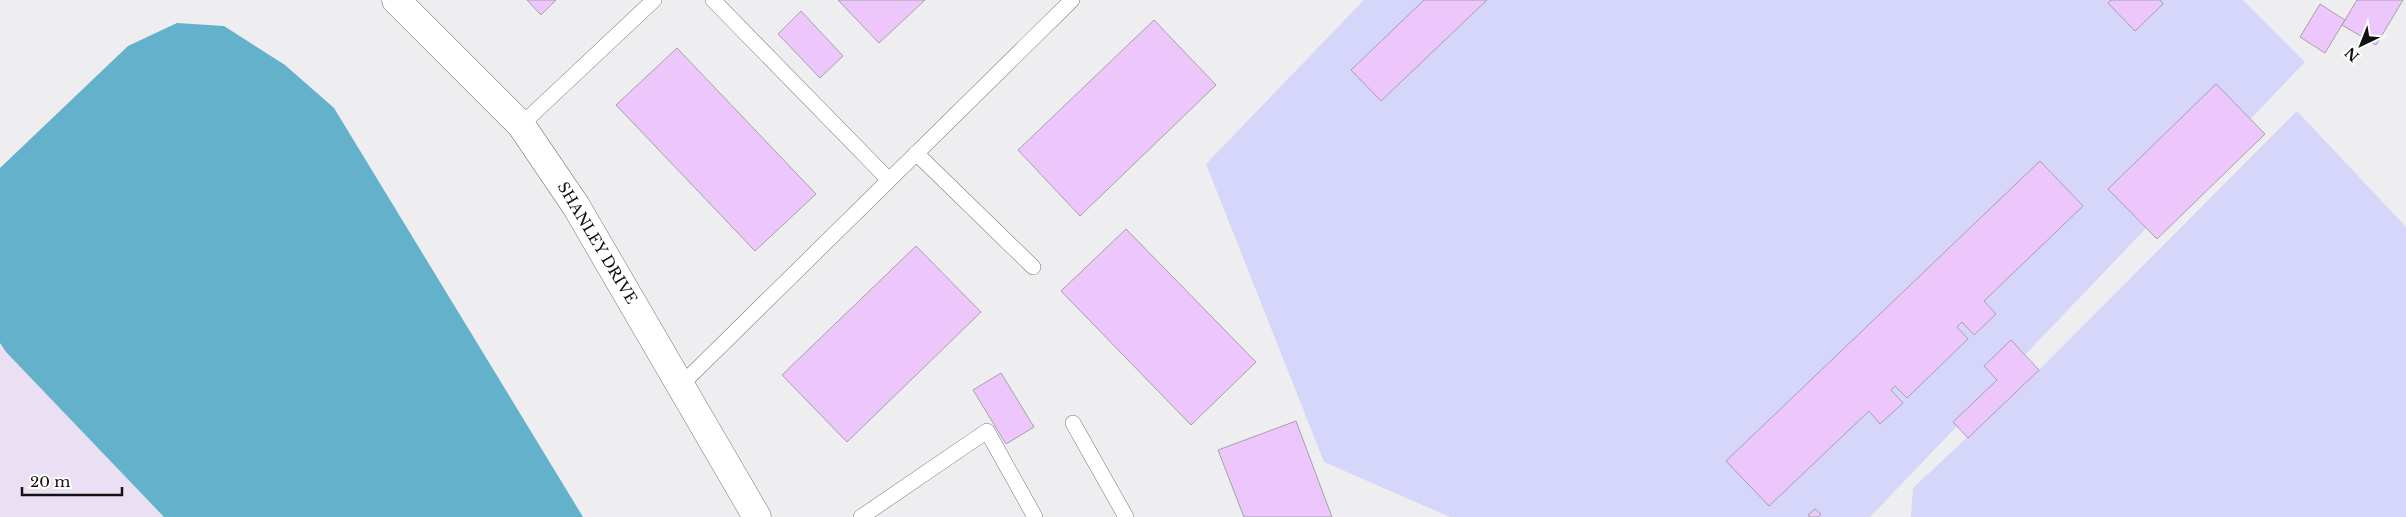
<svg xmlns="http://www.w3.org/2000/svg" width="2406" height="517" font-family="'Libre Baskerville',serif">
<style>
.commercial{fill:#ebdff4}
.green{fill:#d6d5fa}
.water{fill:#64b1cb}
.building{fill:#edc6fc;stroke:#a4a2a5}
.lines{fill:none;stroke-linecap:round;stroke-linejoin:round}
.service-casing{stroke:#78777a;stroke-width:16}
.minor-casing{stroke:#78777a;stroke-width:29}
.service{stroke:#fff;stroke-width:15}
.minor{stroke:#fff;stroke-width:28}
.labels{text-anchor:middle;stroke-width:5;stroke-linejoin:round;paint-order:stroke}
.street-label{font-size:15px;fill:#111112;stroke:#fff}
</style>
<rect width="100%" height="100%" fill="#eeeef1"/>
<!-- commercial -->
<path class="commercial" d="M0 343 6 352 164 517H0Z"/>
<!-- green -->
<path class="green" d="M1364 0H2243L2305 62 1870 517H1450L1324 462 1206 164Z
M2297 111 2406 227V517H1911L1913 488 2039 370Z"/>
<!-- water -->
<path class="water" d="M177 23 224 26 285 65 334 108 583 517H164L6 352 0 343V168L128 46Z"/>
<!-- building -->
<path class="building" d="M527 0H556L541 15Z
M838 0H925L879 43Z
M1424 0H1487L1381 101 1351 70Z
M2111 0H2160L2163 4 2135 31 2108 3Z
M2357 0H2403L2376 45 2342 25Z
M2320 4 2345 20 2325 53 2300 37Z
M801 11 843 56 820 78 778 34Z
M1154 20 1216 85 1080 216 1018 150Z
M677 48 816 194 755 251 616 105Z
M2216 84 2265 134 2157 239 2108 189Z
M2040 161 2083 206 1984 301 1996 314 1974 335 1962 322 1957 327 1968 339 1907 398 1895 386 1891 390 1903 403 1880 424 1869 411 1769 506 1726 461Z
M1126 229 1256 362 1191 425 1061 291Z
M916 246 981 312 847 442 782 375Z
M2011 340 2039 370 1968 438 1953 422 1997 380 1984 366Z
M1001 373 1034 427 1006 444 973 390Z
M1296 421 1332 517H1244L1218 450Z
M1815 509 1821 514 1818 517H1810L1808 515Z"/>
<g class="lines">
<!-- service casing -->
<g class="service-casing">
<path id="service" d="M713 0 889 180
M521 125 654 0
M916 153 1033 267
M681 385 1072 0
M1073 423 1126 517
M861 517 987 431 1035 517"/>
</g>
<!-- minor casing -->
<g class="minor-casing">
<path id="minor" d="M396 0 521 125 576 206 757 517"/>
</g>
<!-- service -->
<use href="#service" class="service"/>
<!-- minor -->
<use href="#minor" class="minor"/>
</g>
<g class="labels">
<!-- street labels -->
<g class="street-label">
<text transform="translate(597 243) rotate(59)" y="5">SHANLEY DRIVE</text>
</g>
</g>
<!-- north arrow -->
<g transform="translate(2361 45) rotate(223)" stroke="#ffffff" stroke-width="4" paint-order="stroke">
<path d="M0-4L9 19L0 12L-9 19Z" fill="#111112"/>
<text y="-8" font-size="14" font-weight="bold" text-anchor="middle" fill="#111112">N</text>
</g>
<!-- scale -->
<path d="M22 487v8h100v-8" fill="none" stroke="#111112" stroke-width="2.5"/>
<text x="30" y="487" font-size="15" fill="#111112" stroke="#ffffff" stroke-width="4" paint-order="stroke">20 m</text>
</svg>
